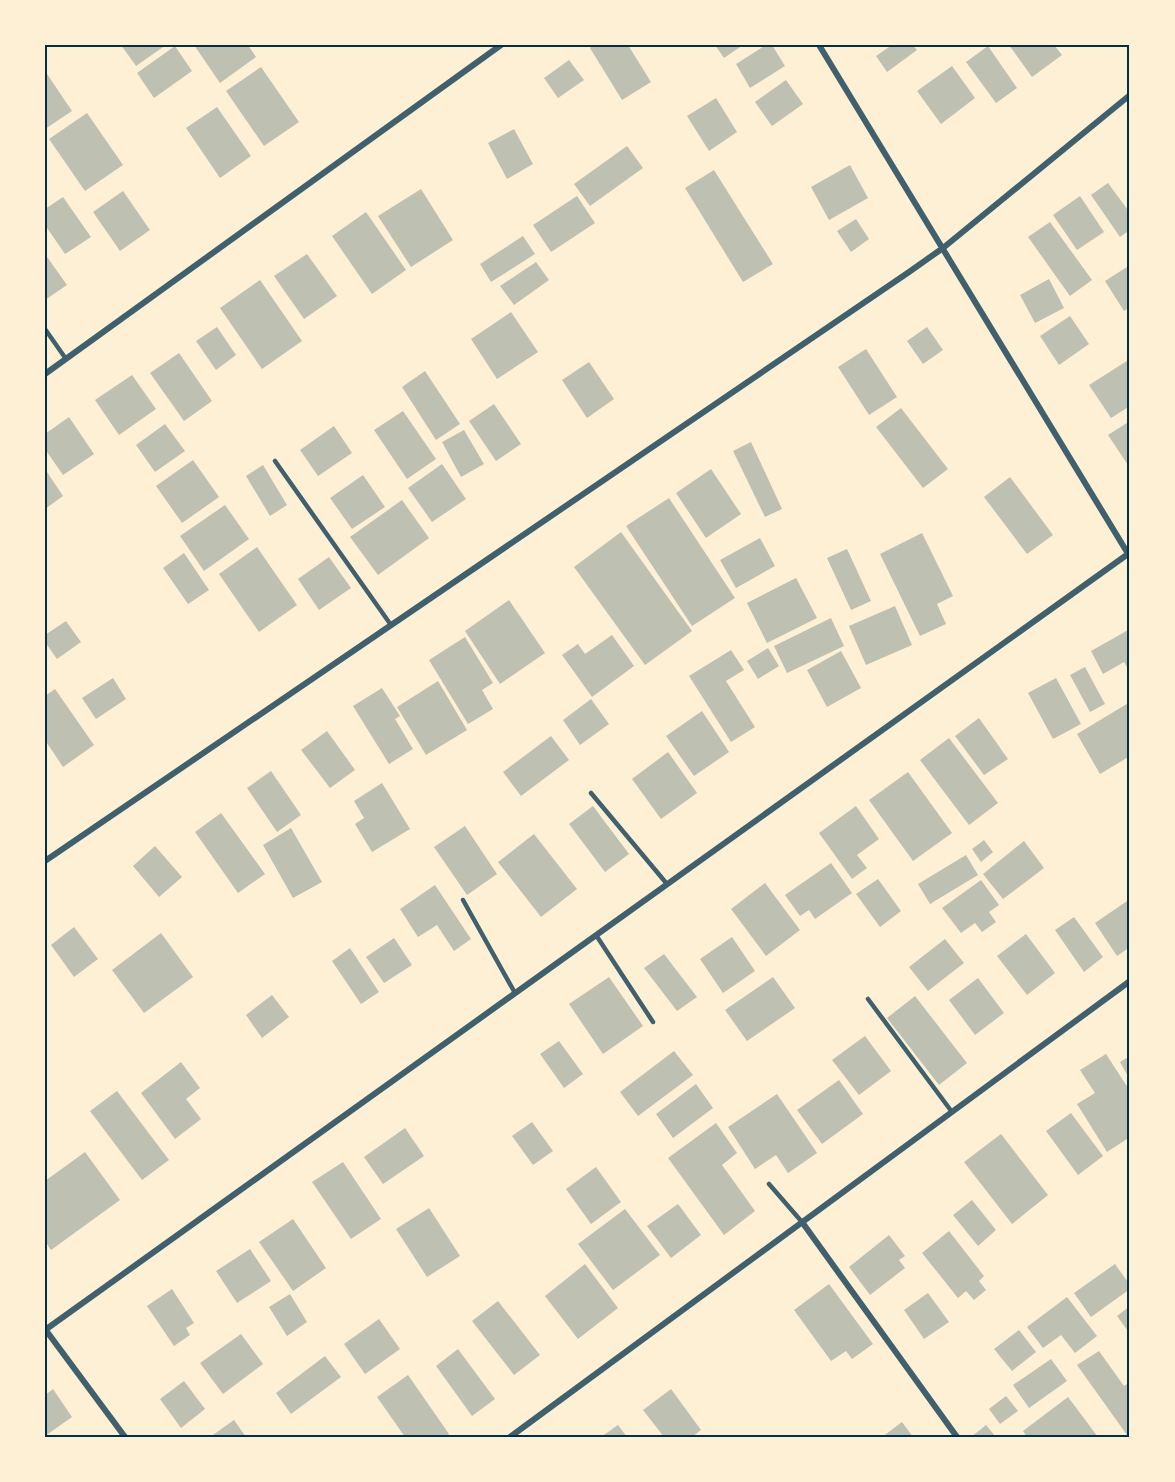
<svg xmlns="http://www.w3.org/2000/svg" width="1175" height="1482" font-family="Jost,sans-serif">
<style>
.building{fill:#bec0b2}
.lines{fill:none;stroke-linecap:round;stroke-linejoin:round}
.service{stroke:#3f606c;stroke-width:4.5}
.minor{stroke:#3f606c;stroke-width:6}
.neatline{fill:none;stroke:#003049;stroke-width:2}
</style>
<rect width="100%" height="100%" fill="#fdf0d5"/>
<!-- building -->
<path class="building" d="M121 45H166L136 66Z
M194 45H248L256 57 220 83Z
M594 45H628L651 82 622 100 590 48Z
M715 45H743L724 58Z
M766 45H772L785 66 750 88 736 64Z
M892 45H913L917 50 887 72 876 56Z
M1009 45H1054L1062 55 1032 77Z
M175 46 192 71 154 98 137 73Z
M988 46 1017 88 996 103 966 62Z
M569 60 584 80 558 98 544 78Z
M952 66 975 98 941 124 917 91Z
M261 67 299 122 264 146 226 91Z
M47 74 72 111 45 129V76Z
M786 80 803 104 772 126 755 102Z
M716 98 737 132 709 151 687 116Z
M217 107 251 156 220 178 186 128Z
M87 113 123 165 85 191 49 139Z
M514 129 533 164 507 179 488 143Z
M627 146 643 168 590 206 574 184Z
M850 165 868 198 829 220 811 187Z
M714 170 773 264 743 282 685 188Z
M1108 183 1130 213V230L1120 237 1091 195Z
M421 189 453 240 411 267 378 216Z
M123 191 150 230 120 251 93 212Z
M577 196 595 223 551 252 533 225Z
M1080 196 1104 232 1077 250 1053 215Z
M63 197 91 237 65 254 45 225V209Z
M366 212 406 270 372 294 332 236Z
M856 219 869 239 851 252 837 231Z
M1050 222 1092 280 1070 296 1028 237Z
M523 236 535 254 491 282 480 264Z
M45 254 67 285 45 300Z
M307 254 337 296 304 319 274 276Z
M536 262 549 280 514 305 500 286Z
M1127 267 1130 271V307L1124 311 1105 281Z
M1049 279 1064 308 1035 323 1020 295Z
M260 280 302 341 262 369 220 308Z
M511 312 538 352 497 379 471 339Z
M1070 316 1089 344 1059 365 1040 336Z
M217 327 236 355 216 370 196 341Z
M927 327 943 350 923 364 907 341Z
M866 349 897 397 869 415 838 367Z
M179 353 212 401 184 421 150 373Z
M1130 359V406L1111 418 1089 385Z
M589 362 614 399 587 418 562 380Z
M425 371 460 424 436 440 402 387Z
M132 375 156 409 119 435 95 400Z
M494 404 521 444 496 461 469 421Z
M901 408 948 469 923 488 876 427Z
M403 411 436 459 407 479 374 430Z
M69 417 94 454 63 475 45 449V434Z
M1130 421V468L1108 435Z
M165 424 185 451 155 472 136 445Z
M334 426 352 453 318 476 300 450Z
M464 430 484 464 461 477 442 442Z
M751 442 782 509 765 517 733 451Z
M193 460 219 497 182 523 156 486Z
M442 464 466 499 432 522 408 488Z
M263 465 287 505 270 516 246 476Z
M45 469 63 496 45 509Z
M711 469 741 514 706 538 676 493Z
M363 475 385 507 352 529 330 498Z
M1010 477 1053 535 1027 554 984 497Z
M669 498 735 598 692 626 626 526Z
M402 500 429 538 378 575 350 537Z
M225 505 249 539 204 571 180 536Z
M621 532 692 631 645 665 574 567Z
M922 533 953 596 937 604 946 624 920 636 880 554Z
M760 538 775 566 736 588 720 560Z
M257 547 297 605 259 632 219 574Z
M847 549 871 601 851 610 827 558Z
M184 553 209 590 188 604 163 568Z
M329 557 351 588 319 610 298 579Z
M796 578 817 618 767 643 747 603Z
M509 600 545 653 500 684 465 631Z
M895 606 912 645 866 665 849 626Z
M831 618 844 646 787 673 774 646Z
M66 621 81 642 57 659 45 642V635Z
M1130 629V673L1124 662 1103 674 1091 651Z
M612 635 634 666 592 697 562 655 578 644 585 654Z
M465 637 493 683 482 690 493 709 468 724 429 660Z
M768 648 779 666 758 679 747 661Z
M731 650 744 670 726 681 755 727 731 742 689 676Z
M841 651 861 688 827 707 807 670Z
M1085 667 1105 704 1090 712 1070 675Z
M113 678 126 699 96 719 82 698Z
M1056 678 1081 724 1053 739 1028 693Z
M438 681 467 730 426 755 397 707Z
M382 688 400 716 395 719 413 749 389 764 353 706Z
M55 689 94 745 63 767 45 740V696Z
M591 699 609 724 580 745 563 720Z
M1130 702V756L1100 774 1077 734Z
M702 711 729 752 694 776 666 736Z
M979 718 1008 759 984 775 955 736Z
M327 731 355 770 330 788 301 750Z
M551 736 569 760 521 796 503 772Z
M949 738 998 803 969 825 920 760Z
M668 752 697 793 661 819 632 779Z
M271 771 301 815 277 832 247 788Z
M908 772 952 833 913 861 869 800Z
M382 783 410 829 372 852 355 824 364 818 354 801Z
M593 806 629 854 605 872 569 824Z
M856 806 879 839 857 855 867 868 852 879 819 833Z
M221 813 265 874 238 893 195 832Z
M465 826 497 874 467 895 434 847Z
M291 828 322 882 293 898 263 845Z
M534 834 577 889 541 917 498 862Z
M984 840 993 852 981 862 972 849Z
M1024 841 1044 868 1003 899 983 874Z
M155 846 182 877 159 897 133 866Z
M966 855 978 875 930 904 918 884Z
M831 863 852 893 815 919 809 910 800 916 785 895Z
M878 879 901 911 880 927 856 894Z
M981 880 999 905 989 912 996 922 982 932 975 923 961 933 942 908Z
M765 883 800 930 766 956 731 909Z
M435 885 471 939 454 951 437 925 418 937 400 909Z
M1130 899V947L1117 956 1095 923Z
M1074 917 1103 957 1084 972 1055 930Z
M74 927 98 959 74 977 51 945Z
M161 933 193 977 144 1013 112 970Z
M1026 934 1055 973 1027 995 997 956Z
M732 937 755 971 723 993 700 959Z
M394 938 412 965 384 983 366 957Z
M945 939 964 963 928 991 909 967Z
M350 948 379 992 361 1004 332 961Z
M664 954 697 997 677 1011 644 968Z
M609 977 643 1026 603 1054 569 1004Z
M773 977 795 1008 747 1041 725 1010Z
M978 978 1004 1013 975 1035 949 1000Z
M272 995 289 1017 262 1038 246 1015Z
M915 996 967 1063 939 1085 887 1018Z
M865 1036 891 1071 859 1095 832 1060Z
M559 1041 583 1074 564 1088 540 1054Z
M674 1051 693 1075 638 1116 620 1092Z
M1106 1054 1130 1091V1137L1107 1152 1077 1104 1095 1093 1080 1070Z
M1130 1056V1080L1120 1062Z
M181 1062 200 1088 186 1099 201 1119 175 1139 141 1093Z
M839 1080 863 1114 822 1144 797 1110Z
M696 1084 713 1108 673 1138 656 1114Z
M117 1091 169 1160 142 1180 90 1111Z
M777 1094 817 1153 788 1173 776 1155 755 1169 728 1127Z
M1071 1113 1103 1156 1078 1175 1046 1131Z
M532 1122 553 1151 533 1165 512 1136Z
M716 1123 737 1153 722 1165 755 1211 724 1235 668 1158Z
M405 1128 424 1156 383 1184 364 1157Z
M1001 1134 1048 1195 1012 1224 964 1162Z
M85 1152 120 1200 51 1250 45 1241V1181Z
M343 1162 381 1219 351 1239 312 1182Z
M596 1167 621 1202 591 1224 566 1189Z
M972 1200 996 1230 978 1246 953 1215Z
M678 1204 701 1235 671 1258 647 1226Z
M429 1208 460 1256 427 1277 396 1229Z
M625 1209 660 1255 613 1290 578 1244Z
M293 1219 326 1268 293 1291 259 1242Z
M949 1231 984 1276 979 1281 986 1290 974 1300 966 1291 958 1298 922 1253Z
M889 1235 905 1256 899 1260 905 1268 870 1295 849 1267Z
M250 1249 271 1281 237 1303 216 1271Z
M585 1264 618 1308 578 1339 545 1296Z
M1115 1264 1130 1285V1289L1091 1317 1074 1293Z
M829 1284 873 1344 852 1359 846 1351 831 1361 794 1310Z
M172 1289 194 1323 186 1328 190 1335 174 1346 147 1306Z
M928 1293 949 1322 924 1339 904 1310Z
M290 1294 307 1322 287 1336 269 1307Z
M1067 1297 1097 1336 1075 1353 1061 1335 1043 1348 1027 1327Z
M498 1301 540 1355 514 1375 472 1321Z
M1130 1306V1334L1117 1316Z
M379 1319 400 1349 365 1374 344 1344Z
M1019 1330 1036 1352 1012 1371 994 1349Z
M241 1334 263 1364 223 1394 200 1363Z
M458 1349 495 1399 472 1416 436 1366Z
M1099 1351 1124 1386 1130 1382V1432L1127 1435 1077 1365Z
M325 1356 341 1377 291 1414 276 1393Z
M1051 1359 1067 1381 1029 1408 1013 1385Z
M408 1375 449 1434 445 1437H405L377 1397Z
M184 1381 205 1409 181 1428 160 1399Z
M53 1389 72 1417 45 1436V1395Z
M671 1389 701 1430 692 1437H664L643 1410Z
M1006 1396 1018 1411 1000 1424 989 1409Z
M1068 1397 1098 1437H1027L1023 1431Z
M234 1420 246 1437H210Z
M902 1422 913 1437H882Z
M618 1425 627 1437H601Z
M986 1425 996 1437H971Z"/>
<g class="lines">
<!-- service -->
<path class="service" d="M45 329 66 359
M275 461 391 625
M591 793 667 884
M463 900 515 993
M596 935 653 1022
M868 999 952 1112
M769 1184 802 1222"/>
<!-- minor -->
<path class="minor" d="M819 45 1130 557
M45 374 501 45
M45 861 909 272 943 248 1130 95
M802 1222 957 1437
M45 1329 125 1437
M45 1330 1128 554
M510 1437 1130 981"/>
</g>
<!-- border -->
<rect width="1175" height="1482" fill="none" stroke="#fdf0d5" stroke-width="93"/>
<rect x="46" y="46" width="1082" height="1390" class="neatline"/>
</svg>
